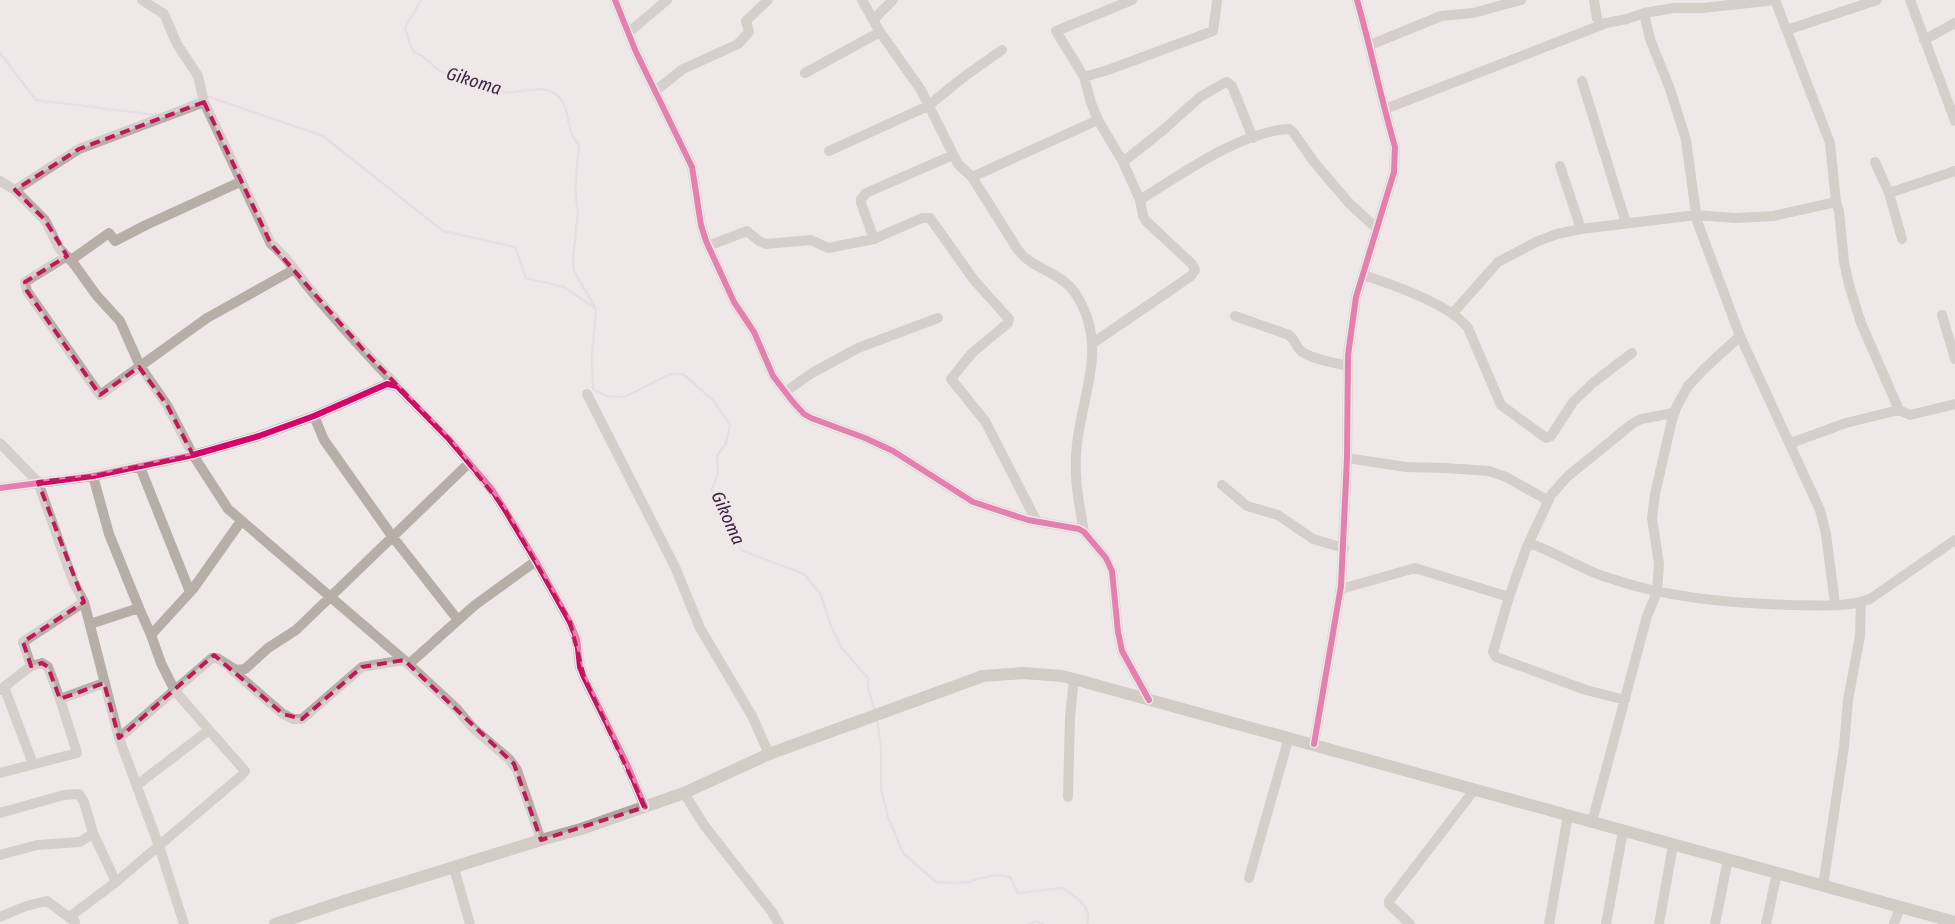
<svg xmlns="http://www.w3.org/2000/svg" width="1955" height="924" font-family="'Fira Sans Condensed',sans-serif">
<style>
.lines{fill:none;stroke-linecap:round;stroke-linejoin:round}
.stream{stroke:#dfcfe2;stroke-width:2.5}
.minor{stroke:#b7aea8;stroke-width:10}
.major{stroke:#afa69e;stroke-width:12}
.cycleway-casing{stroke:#f0e7e6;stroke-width:9}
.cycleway{stroke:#d6006c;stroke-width:6}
.marked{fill:none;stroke:#c2185b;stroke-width:4;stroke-dasharray:10 6;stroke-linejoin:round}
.labels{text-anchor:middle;stroke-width:5;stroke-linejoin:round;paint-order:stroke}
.water-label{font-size:18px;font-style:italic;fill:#3e2349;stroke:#f0e7e6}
</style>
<rect width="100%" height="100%" fill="#eee9e8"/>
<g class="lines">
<!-- stream -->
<path class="stream" d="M421 0 405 28 411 47 415 53C424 54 431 65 440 71 453 79 470 79 484 83 492 85 498 91 505 92 522 94 544 82 558 96 571 108 565 132 579 144L575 190 578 213 573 257 574 271 596 309 592 356 593 389 606 396 625 397 670 374H683L713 400 730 425 726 443 717 456 718 472 712 490 721 514 736 536 741 550 804 574 820 593 831 626 841 647 868 678V689L875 711
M0 53 36 100 157 115
M207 96 323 136 443 231 515 247 526 278 564 287 595 308
M188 103 201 97
M877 719 881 746V788L888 817 903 853 936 882 953 883 969 882 981 878 997 875 1010 877 1018 893 1063 888C1076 898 1092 905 1087 924
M1028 924 1037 921 1043 924"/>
<!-- minor -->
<path class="minor" d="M142 0 164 14 177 44 198 76 204 102 271 244C287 256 300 278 313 293 340 325 368 356 397 386
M615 0 636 52 692 167 701 225 706 241 734 302 754 332 773 376 793 402 804 414 811 418 865 438 893 451 973 502 1028 520 1079 529 1084 532 1106 558 1112 571 1118 632 1122 651 1149 700
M862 0 880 32 921 90 958 164 972 177 1018 250C1034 271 1062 271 1077 296 1108 347 1083 391 1077 444 1073 474 1079 503 1084 532
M1594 0 1597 19 1601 24 1627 19 1644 13 1650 39 1670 89 1686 140 1697 221 1740 336 1820 510 1826 534 1835 604
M1775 0 1830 143 1836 202
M1910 0 1955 121
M1644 13 1674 8H1703L1775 0
M874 19 893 0
M1787 30 1877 0
M628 33 667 0
M1924 40 1955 23
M1370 45 1441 16 1473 13 1521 0
M805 73 880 32
M1084 77 1056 31 1132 0
M1582 81 1626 223
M655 91 683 69 738 44 749 32 746 21 768 0
M1385 109 1604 24
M1098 120 1123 162
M829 151 928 106 965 76 1002 50
M953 155 866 193 861 199V203L874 239 922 218H930L974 280 1009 319 1008 323 972 353 951 379 985 421 1037 522
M1875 162 1889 193 1902 239
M1560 166 1581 229
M972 177 1098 120 1091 103 1084 77 1108 70 1213 31 1217 2
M0 181 15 190 45 220 59 248 74 264 97 296 120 321 140 366 167 405 193 455 228 509 404 660 457 709 473 728 509 759 517 770 541 840
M15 190 79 149 204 102
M1889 193 1955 171
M1140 200C1180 175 1241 131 1289 129L1293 132 1314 162 1349 203 1376 228
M708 246 747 231 759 241 766 244 811 240 828 248 874 239
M67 256 25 282 27 291 100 395 207 318 293 270
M71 260 109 233 115 241 146 225 240 182
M1363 275C1391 284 1450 304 1468 328L1501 405 1546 438 1551 436 1573 402 1594 382 1632 353
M1453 313 1498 262 1538 241 1557 234 1581 229 1696 215 1735 218 1773 216 1836 202 1839 211 1844 262 1849 285 1861 323 1899 410 1910 415 1955 404
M1942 315 1955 359
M1235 316 1289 335C1295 339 1295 346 1301 351 1310 359 1336 363 1348 366
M1093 343 1191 276 1195 270 1192 264 1146 221 1143 216 1140 200 1123 162 1162 131 1200 97 1224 83 1227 82 1232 86 1253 138
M785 392 812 373 858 348 938 318
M587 394 675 567 700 628 752 716 769 754
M314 416 324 440 392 536 458 620
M0 443 38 482 73 581 84 602 119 738 159 846 184 924
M1791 443 1846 423 1899 410
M1347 458 1406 467 1445 468 1489 471 1506 477 1547 500
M140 467 190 592
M93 476 109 534 139 608
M1222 485 1247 506 1278 515 1313 539 1344 548
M0 488 93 476 193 455 259 436 314 416 387 384 397 386 449 439 491 488 504 508 536 561 570 622 577 639 580 667 584 677 627 764 645 807
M1529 543C1555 552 1579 568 1606 577 1666 598 1728 603 1790 605 1814 605 1848 608 1870 599L1955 540
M1341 589 1415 568 1509 597 1526 549 1551 495 1568 476 1632 424 1641 419 1674 413
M1509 597 1493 652 1496 657 1586 690 1625 700
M90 624 139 608 151 635 193 589 241 521
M409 664 475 605 536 561
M31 666 42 663 48 667 60 699
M231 669 283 714 293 719H302L362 667 404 660
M4 687 33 764
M0 690 31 666 23 642 84 602
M119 738 212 658H217L236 670 245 669 268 648 296 630 469 463
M1314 744 1341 586 1347 458 1348 355 1356 297 1394 172 1395 147C1381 99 1371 49 1357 0
M0 773 77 753 60 699 104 683
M137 785 209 730 175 691 161 663 151 635
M684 793 704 825 772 912 779 924
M1068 797 1070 717 1074 679
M0 813 64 795 79 794 84 802 93 833 116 882 241 776 245 771 209 730
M1592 822 1647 616 1657 592 1659 564 1652 518 1655 494 1672 420 1677 406 1688 386 1704 369 1740 336
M0 855 37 845 80 842 93 833
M454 868 470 924
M1249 878 1289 737
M1823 886 1844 747 1848 700 1860 636 1861 602
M0 917 26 906 47 901 74 921
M75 923 72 915 116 882
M1410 924 1389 904V901L1475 789
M1549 924 1568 815
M1606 924 1623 831
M1659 924 1673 845
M1715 924 1728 859
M1766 924 1777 873
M1894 924 1900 907"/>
<!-- major -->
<path class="major" d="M275 924 341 902 541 840 581 829 684 793 769 754 983 676 1024 673 1062 676 1074 679 1955 922"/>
<!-- cycleway casing -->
<g class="cycleway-casing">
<path id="cycleway" d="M615 0 636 52 692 167 701 225 706 241 734 302 754 332 773 376 793 402 804 414 811 418 865 438 893 451 973 502 1028 520 1079 529 1084 532 1106 558 1112 571 1118 632 1122 651 1149 700
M0 488 93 476 193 455 259 436 314 416 387 384 397 386 449 439 491 488 504 508 536 561 570 622 577 639 580 667 584 677 627 764 645 807
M1314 744 1341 586 1347 458 1348 355 1356 297 1394 172 1395 147C1381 99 1371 49 1357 0"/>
</g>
<!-- cycleway -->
<use href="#cycleway" class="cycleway"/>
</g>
<!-- marked area -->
<path d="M0 0H1955V924H0ZM204 102 271 244 367 354 449 439 504 508 570 622 584 677 645 807 541 840 514 764 404 660 362 667 302 719 283 714 214 655 119 738 104 683 60 699 48 667 42 663 31 666 23 642 84 602 38 482 93 476 193 455 167 405 139 367 100 395 27 291 25 282 67 256 45 220 15 190 79 149Z" fill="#eee9e8" fill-opacity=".55" fill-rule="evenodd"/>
<path class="marked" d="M204 102 271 244 367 354 449 439 504 508 570 622 584 677 645 807 541 840 514 764 404 660 362 667 302 719 283 714 214 655 119 738 104 683 60 699 48 667 42 663 31 666 23 642 84 602 38 482 93 476 193 455 167 405 139 367 100 395 27 291 25 282 67 256 45 220 15 190 79 149Z"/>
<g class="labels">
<!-- water labels -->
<g class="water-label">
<text transform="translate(474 81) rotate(17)" y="6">Gikoma</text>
<text transform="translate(728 518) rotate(66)" y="6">Gikoma</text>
</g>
</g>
</svg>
